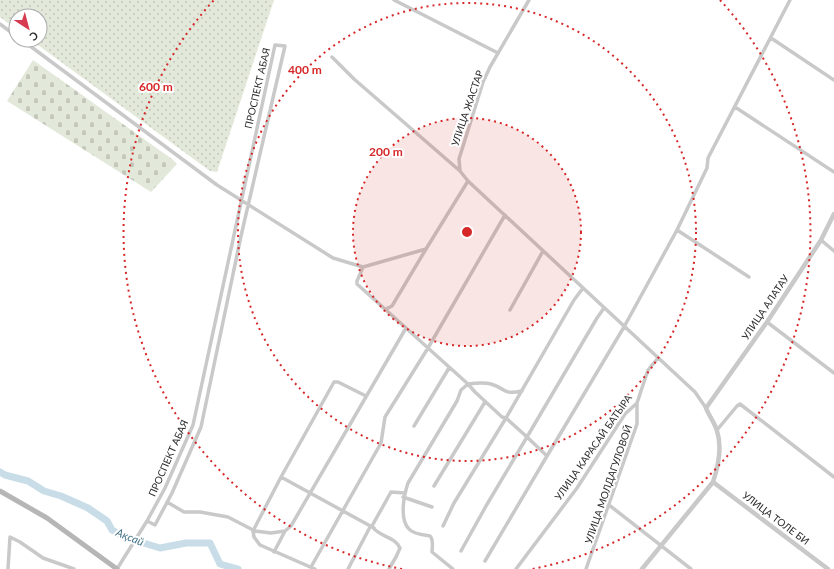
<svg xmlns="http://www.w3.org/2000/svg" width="834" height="569" font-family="Lato,sans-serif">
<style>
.grass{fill:url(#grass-dots)}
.cemetery{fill:url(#cemetery-stones)}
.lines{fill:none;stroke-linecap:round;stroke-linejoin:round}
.river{stroke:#c8dde7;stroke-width:7}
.minor{stroke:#c9c9c9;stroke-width:3.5}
.tertiary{stroke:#c9c9c9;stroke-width:4.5}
.secondary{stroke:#b6b6b6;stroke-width:5}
.ring{fill:none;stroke:#d62828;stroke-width:2;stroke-dasharray:2 4}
.labels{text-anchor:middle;stroke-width:4;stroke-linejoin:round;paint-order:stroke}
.street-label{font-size:10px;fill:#2c2c2c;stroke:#fff}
.water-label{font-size:11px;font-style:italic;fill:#417086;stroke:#fff}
.centre{fill:#d62828;stroke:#fff;stroke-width:2}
.ring-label{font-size:12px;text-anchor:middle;font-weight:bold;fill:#d62828;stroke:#fff;stroke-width:4;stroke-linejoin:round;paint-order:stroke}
</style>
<defs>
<pattern id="grass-dots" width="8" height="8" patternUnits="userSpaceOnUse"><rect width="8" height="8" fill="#e3e9da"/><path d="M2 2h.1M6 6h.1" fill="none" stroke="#c3c8bb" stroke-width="1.8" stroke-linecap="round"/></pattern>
<pattern id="cemetery-stones" width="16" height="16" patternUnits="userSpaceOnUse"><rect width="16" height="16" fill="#e3e9da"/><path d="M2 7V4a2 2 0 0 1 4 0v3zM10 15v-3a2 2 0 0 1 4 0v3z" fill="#c3c8bb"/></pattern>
</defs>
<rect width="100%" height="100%" fill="#fff"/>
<!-- grass -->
<path class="grass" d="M0 0H274L217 172 210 171 31 40H40V16H16V29L0 17Z"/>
<!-- cemetery -->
<path class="cemetery" d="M33 60 172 159 177 164 151 192 7 101Z"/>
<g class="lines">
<!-- river -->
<path class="river" d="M0 472 5 475 28 481 44 491 61 496 88 508 107 521 112 530 124 537 160 548 186 543H210L220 564 238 569"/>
<!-- minor -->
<path class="minor" d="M394 0 498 53
M529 0 490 67 483 82 459 159 460 171 468 181 695 392 706 408
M0 24 16 36
M771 38 834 80
M22 40 217 185 333 258 363 267 426 249 468 181
M332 57 354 79 460 171
M735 107 834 172
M677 230 749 277
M821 240 834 251
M363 267 357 281V284L406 328
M386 309 392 306 426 249
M510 310 543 251
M767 322 834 373
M414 426 449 368
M717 430 737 406 740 404 834 477
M547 456 624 327 677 230 707 168 708 158 790 0
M281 477 334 382H338L366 396
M434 486 485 402
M403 497 432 507
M167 502 184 512H200L228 517 255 531 271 533 285 531 291 526 406 328 428 348 505 215
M609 505 691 569
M443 526 454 503 506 418 574 300 583 288
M274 552 285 531
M485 561 547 456 527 437 597 318 604 308
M311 567 381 443 385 417 428 348 468 384 475 392 502 417 506 418 527 437 486 506 461 551
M8 569 10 537 20 542 43 558 74 569
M117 569 147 521 165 488 193 425 275 45 285 46 241 236 201 427 172 493 155 525 147 521
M315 569 260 545 254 537 253 531 281 477 374 528
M348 569 370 527
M389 569 396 557 400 548C395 536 378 537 372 526L391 492 405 493
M453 569 432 552C432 547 434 540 430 536 424 535 413 534 409 529 399 519 404 495 408 483L457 401 461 390 468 384C475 383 484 382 491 384 507 389 502 395 522 391
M516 569 577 488 625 414 637 403 648 370 658 358
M586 569 637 424V403"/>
<!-- tertiary -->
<path class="tertiary" d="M713 482 828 569
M642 569 713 482C718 467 722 446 717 431 715 423 709 416 706 408L767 322 821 240 834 214"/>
<!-- secondary -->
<path class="secondary" d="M0 491 47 518 117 569"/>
</g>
<!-- distance rings -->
<circle cx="467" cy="232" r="114" fill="#d62828" fill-opacity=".12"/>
<g class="ring">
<circle cx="467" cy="232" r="114"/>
<circle cx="467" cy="232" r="229"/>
<path d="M402 569A343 343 0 0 1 214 0M720 0A343 343 0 0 1 532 569"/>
</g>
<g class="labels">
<!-- street labels -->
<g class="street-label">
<text transform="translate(257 88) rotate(-77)" y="4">ПРОСПЕКТ АБАЯ</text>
<text transform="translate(467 108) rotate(-71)" y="4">УЛИЦА ЖАСТАР</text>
<text transform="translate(765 307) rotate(-56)" y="4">УЛИЦА АЛАТАУ</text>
<text transform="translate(593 447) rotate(-55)" y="4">УЛИЦА КАРАСАЙ БАТЫРА</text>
<text transform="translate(168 458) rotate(-66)" y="4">ПРОСПЕКТ АБАЯ</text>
<text transform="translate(608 484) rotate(-71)" y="4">УЛИЦА МОЛДАГУЛОВОЙ</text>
<text transform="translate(776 518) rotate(37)" y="4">УЛИЦА ТОЛЕ БИ</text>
</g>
<!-- water labels -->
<g class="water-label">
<text transform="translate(130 537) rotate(22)" y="4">Ақсай</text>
</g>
</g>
<circle cx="467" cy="232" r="6" class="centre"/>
<g class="ring-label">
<text x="305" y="74">400 m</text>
<text x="156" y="91">600 m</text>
<text x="386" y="156">200 m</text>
</g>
<!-- north arrow -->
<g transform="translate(28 28) rotate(144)"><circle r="19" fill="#ffffff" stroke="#ababab"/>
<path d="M0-3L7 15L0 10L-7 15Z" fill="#d63b51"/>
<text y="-6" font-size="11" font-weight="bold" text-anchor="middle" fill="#2c2c2c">С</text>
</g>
</svg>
